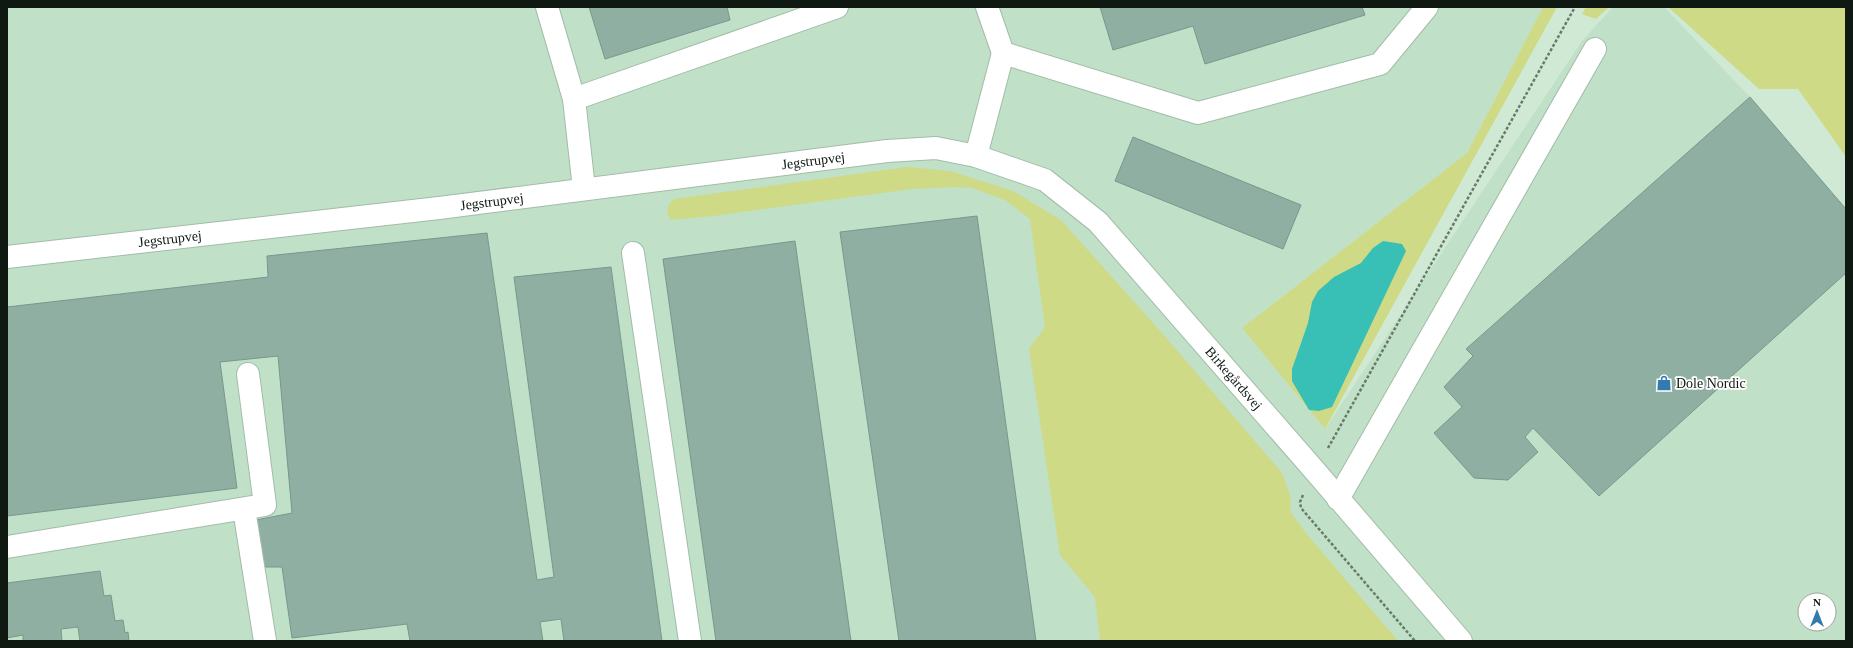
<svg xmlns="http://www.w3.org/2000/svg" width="1853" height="648" font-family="'Times New Roman',serif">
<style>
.built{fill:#c0e0c7;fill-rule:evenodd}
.green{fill:#ceda86}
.water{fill:#38bfb6}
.building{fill:#90afa3;stroke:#79978c}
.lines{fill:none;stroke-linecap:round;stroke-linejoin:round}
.minor-casing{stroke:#a3bca8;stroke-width:24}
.path{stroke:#697a6d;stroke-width:2.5;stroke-dasharray:3 2;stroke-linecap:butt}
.minor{stroke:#fff;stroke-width:22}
.labels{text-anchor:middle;stroke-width:3.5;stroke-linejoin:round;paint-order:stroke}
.street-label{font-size:14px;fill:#0f1811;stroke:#fff}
.poi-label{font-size:14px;fill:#0f1811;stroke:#fff;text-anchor:start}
</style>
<rect width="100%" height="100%" fill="#cfe9d5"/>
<!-- built -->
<path class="built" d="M7 7H1543L1467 153 1242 328 1325 429 1582 41 1613 7H1664L1750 97 1846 209V641H7ZM1805 600H1829V624H1805Z"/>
<!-- green -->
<path class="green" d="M1543 7H1557L1325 429 1242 328 1467 153Z
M1586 7H1609L1596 19 1582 14Z
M1668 7H1846V157L1798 89H1759Z
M907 167 950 171 1013 191 1061 220 1162 333 1282 473 1291 498 1290 511 1305 532 1398 641H1100L1095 597 1060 555 1029 349 1045 327 1030 219 1005 200 972 188 956 187 911 189 713 216 671 220 667 213 669 204 674 199Z"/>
<!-- water -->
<path class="water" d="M1383 241 1402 244 1406 251 1332 407 1319 411 1309 410 1292 381V369L1308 323 1312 302 1318 291 1334 277 1361 263 1373 248Z"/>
<!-- building -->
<path class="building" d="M589 7H727L730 20 605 59Z
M1100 7H1362L1365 15 1205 64 1193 26 1113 50Z
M1750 97 1846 209V273L1599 496 1533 428 1525 437 1538 452 1508 480 1474 478 1434 433 1462 407 1444 387 1473 356 1466 349Z
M1133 137 1301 205 1283 249 1115 181Z
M977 216 1036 641H899L840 232Z
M487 233 537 580 554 577 514 277 611 267 662 641H564L561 619 540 622 543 641H410L407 624 292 638 282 567H261L256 520 292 513 278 356 220 362 237 488 7 516V307L268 277 267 256Z
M795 241 851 641H716L663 259Z
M100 571 104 596 111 595 115 621 123 620 125 633 128 632 129 641H80L78 627 61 629 62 641H23V635L7 638V583Z"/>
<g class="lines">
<!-- minor casing -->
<g class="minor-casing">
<g id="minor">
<path d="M547 7 574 99"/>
<path d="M987 7 1003 53"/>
<path d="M976 156 1003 53 1198 113 1380 64 1427 7"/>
<path d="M584 189 574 99 837 7"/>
<path d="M633 253 690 641"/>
<path id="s1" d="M7 257 439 208 887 151 936 148 976 156 1045 180 1098 222 1315 471 1461 641"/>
<path d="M1338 499 1595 49"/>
<path d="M244 509 265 641"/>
<path d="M7 547 265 505 248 374"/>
</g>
</g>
<!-- path -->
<path class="path" d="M1328 448 1575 7
M1303 495 1300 502 1301 508 1415 641"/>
<!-- minor -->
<use href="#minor" class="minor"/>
</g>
<!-- icons -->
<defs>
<g id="shop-bare" transform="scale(1.2)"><path d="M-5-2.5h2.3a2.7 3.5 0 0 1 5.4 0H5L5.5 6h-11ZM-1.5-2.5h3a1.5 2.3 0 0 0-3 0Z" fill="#327baf" stroke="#fff" stroke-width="2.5" paint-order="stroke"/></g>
</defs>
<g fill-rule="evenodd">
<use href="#shop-bare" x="1664" y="383"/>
</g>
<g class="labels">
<!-- street labels -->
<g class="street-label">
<text dy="5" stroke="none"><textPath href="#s1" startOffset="812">Jegstrupvej</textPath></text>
<text dy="5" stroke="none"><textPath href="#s1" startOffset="488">Jegstrupvej</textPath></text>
<text dy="5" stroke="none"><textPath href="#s1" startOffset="164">Jegstrupvej</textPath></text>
<text dy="5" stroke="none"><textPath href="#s1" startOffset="1324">Birkegårdsvej</textPath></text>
</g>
<!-- poi labels -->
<g class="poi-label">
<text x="1676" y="388">Dole Nordic</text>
</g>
</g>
<!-- border -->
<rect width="1853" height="648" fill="none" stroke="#0f1811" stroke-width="16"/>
<!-- north arrow -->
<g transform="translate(1817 612)"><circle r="19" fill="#ffffff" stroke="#9fa3a0"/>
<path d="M0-3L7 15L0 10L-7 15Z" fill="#327baf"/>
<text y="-6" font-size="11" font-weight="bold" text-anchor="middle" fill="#0f1811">N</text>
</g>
</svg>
